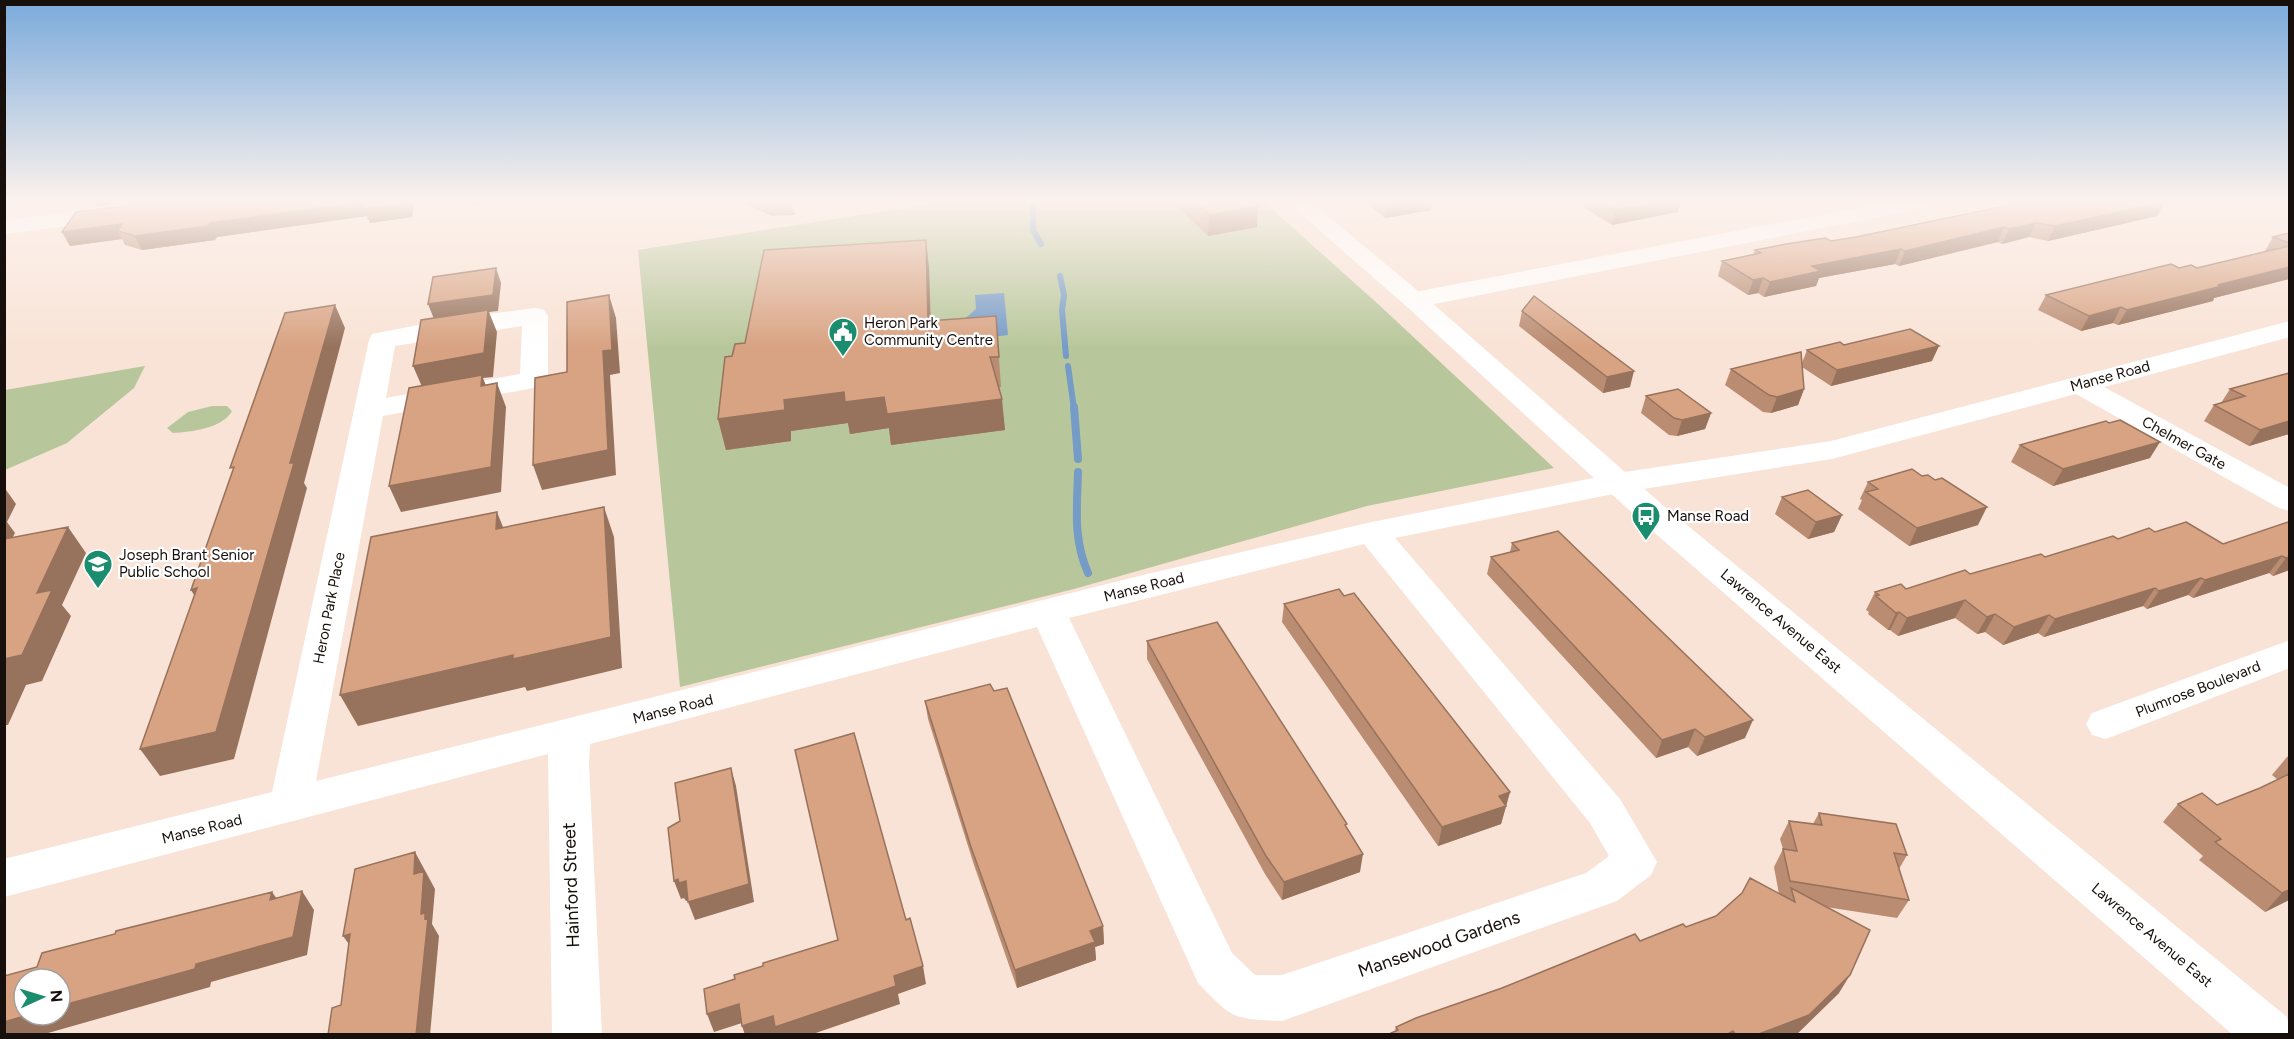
<svg xmlns="http://www.w3.org/2000/svg" width="2294" height="1039" font-family="Figtree,sans-serif">
<style>
.green{fill:#b8c79b}
.water{fill:#759bc7}
.lines{fill:none;stroke-linecap:round;stroke-linejoin:round}
.stream-far1{stroke:#759bc7;stroke-width:6}
.stream{stroke:#759bc7;stroke-width:8}
.minor{fill:#fff;fill-rule:evenodd}
.major{fill:#fff;fill-rule:evenodd}
.wall{fill:#ba8c71}
.shaded-wall{fill:#97725c}
.building{fill:#d8a383;stroke:#97725c;stroke-width:1.5}
.labels{text-anchor:middle;stroke-width:4.5;stroke-linejoin:round;paint-order:stroke}
.poi-label{font-size:15px;fill:#170f0b;stroke:#fff;text-anchor:start}
.street-label{font-size:15px;fill:#170f0b;stroke:#fff}
.near-street-label{font-size:18px;fill:#170f0b;stroke:#fff}
</style>
<rect width="100%" height="100%" fill="#f9e3d6"/>
<!-- green -->
<path class="green" d="M943 202H1264L1378 304 1554 468 1367 506 1074 589 680 687 638 250Z
M145 366 134 388 67 443 5 470V390Z
M212 406H227L232 411C223 428 191 432 173 433L167 428 188 412Z"/>
<!-- water -->
<path class="water" d="M1004 293 1008 335 976 339 959 324 976 309 975 295Z"/>
<g class="lines">
<!-- stream-far1 -->
<path class="stream-far1" d="M1033 202V230L1041 244
M1060 276 1064 295 1062 310 1066 356
M1068 366 1074 409"/>
<!-- stream -->
<path class="stream" d="M1074 407 1078 459
M1078 472C1077 508 1073 539 1088 573"/>
<!-- minor -->
<path class="minor" d="M148 202H208L205 207 197 209 4 234V220Z
M1888 202H1931L1928 207 1920 209 1414 308 1405 305 1401 300 1405 295 1414 292Z
M535 308 544 310 548 316V380L544 386 383 416 316 781 1147 574 1372 522 1618 473 1831 441 2290 321V337L2104 387 2290 488V511L2279 508 2076 394 1832 459 1618 493 1395 538 1620 799 1657 862 1651 875 1617 901 1282 1021C1232 1019 1233 1019 1198 983L1037 627 590 744 589 764 602 1034H552L548 754 4 897V859L272 792 369 340 372 334 438 321ZM522 326 520 374 386 398 395 346ZM1364 544 1590 823 1609 856 1586 873 1282 975H1255L1232 953 1069 618Z
M2290 640V668L2106 739 2092 735 2086 724 2092 713Z"/>
<!-- major -->
<path class="major" d="M1287 202H1311L1423 295 1665 507 2287 1017 2290 1034H2232L1641 521 1405 305Z"/>
</g>
<!-- wall -->
<path class="wall" d="M159 202H414L412 217 370 223 367 216 217 237 215 240 142 250 125 245 122 239 70 246 62 232Z
M747 202H792L795 215 772 216 748 205Z
M1172 202H1256V204L1258 206 1257 227 1208 236Z
M1366 202H1432L1431 210 1385 218Z
M1584 202H1681L1678 212 1612 225 1583 207Z
M2024 202 2157 216 2048 241 2029 237 2002 244 1998 242 1899 266 1895 264 1819 278 1816 286 1764 297 1758 293 1748 295 1718 276 1722 261 1753 255 1755 250 1831 241 1856 237Z
M2289 233V279L2214 298 2213 301 2118 325 2113 323 2081 331 2038 310 2046 295 2179 268H2197L2265 251 2273 237Z
M926 240 929 268 931 321 996 316 1001 387H999L1005 430 891 445 889 428 850 434 848 423 791 431V441L726 450 718 419 732 356 745 343Z
M1522 311 1630 387 1603 393 1519 326Z
M1844 345 1932 361 1831 386 1802 367 1804 389 1798 405 1771 413 1763 412 1725 385 1731 369 1802 363 1807 350Z
M2289 373V434L2249 446 2204 421 2214 405 2221 403 2230 389Z
M1646 396 1711 413 1705 429 1677 436 1669 435 1641 413Z
M2109 423 2150 458 2053 486 2011 462 2020 445Z
M1922 476 1935 480 1978 525 1909 546 1858 509 1862 500 1860 499 1868 482Z
M1782 497 1842 515 1834 532 1808 539 1775 514Z
M2289 523V570L2273 576 2269 573 2193 598 2188 595 2147 609 2143 606 2044 637 2038 633 2003 645 1985 632 1977 634 1955 618 1898 636 1890 630H1888L1868 614 1869 612 1866 610 1875 592 1906 589 1970 574 2045 557 2118 539 2155 532 2223 544Z
M1512 543 1745 738 1697 756 1688 747 1656 758 1487 574 1491 557 1510 552Z
M1284 604 1510 792 1501 824 1438 846 1282 622Z
M1147 641 1346 828 1360 872 1282 900 1265 874 1147 659Z
M925 701 1103 926 1104 944 1095 947 1096 960 1017 988 974 865 928 719Z
M2289 756V900L2265 912 2199 860 2203 856 2163 822 2178 804 2217 805 2260 788 2278 780 2272 775 2287 757Z
M1819 813 1907 855 1899 869 1909 900 1897 918 1826 907 1839 993 1798 1033 1794 1035H1387L1395 1031 1396 1027 1640 941 1686 927 1779 894 1774 867 1783 849 1780 839 1789 821 1813 824Z"/>
<!-- shaded-wall -->
<path class="shaded-wall" d="M95 202H133L97 206Z
M365 202H414L412 217 370 223 367 216 217 237 215 240 142 250 135 236 210 223Z
M468 202H496L469 205Z
M1253 202H1256V207L1258 206 1257 227 1208 236 1209 215Z
M1399 202H1432L1431 210 1385 218 1387 204Z
M1664 202H1681L1678 212 1612 225 1615 210Z
M2165 202 2157 216 2048 241 2055 226Z
M2036 223 2029 237 2002 244 2009 229Z
M122 224 118 231 122 239 70 246 62 232Z
M2004 227 1998 242 1899 266 1905 251Z
M926 240 929 268 931 351 928 321Z
M1901 249 1895 264 1819 278 1816 286 1764 297 1770 282 1812 266Z
M2289 267V279L2214 298 2213 301 2118 325 2127 310 2218 285Z
M496 268 501 283 498 311 489 312 497 332 493 377 483 378 491 398 423 389 413 366 434 319 428 304Z
M1763 278 1758 293 1748 295 1753 280Z
M609 295 616 318 620 373 610 375 616 475 542 490 533 465 603 351Z
M335 305 345 328 304 483 307 488 234 759 160 776 140 749 290 463Z
M2121 307 2113 323 2081 331 2089 316Z
M1939 346 1932 361 1831 386 1837 370Z
M1634 371 1630 387 1603 393 1607 377Z
M497 383 506 407 501 492 401 512 389 486Z
M1804 389 1798 405 1771 413 1777 397Z
M844 392 884 397 1002 399 1005 430 891 445 889 428 850 434 848 423 791 431V441L726 450 718 419 784 400Z
M1711 413 1705 429 1677 436 1682 420Z
M2289 421V434L2249 446 2260 430Z
M2160 442 2150 458 2053 486 2063 469Z
M4 487 16 504 7 522 15 533 4 554Z
M604 507 614 537 622 668 527 691 525 687 358 726 340 695 513 655Z
M1987 507 1978 525 1909 546 1917 528Z
M497 512 509 542 496 529Z
M1842 515 1834 532 1808 539 1816 522Z
M68 527 86 553 62 605 71 616 42 681 26 685 8 725H4V659Z
M2282 556 2269 573 2193 598 2205 580Z
M2289 557V570L2273 576 2286 558Z
M2201 578 2188 595 2147 609 2159 591Z
M197 588 207 616 191 590Z
M2155 588 2143 606 2044 637 2055 619Z
M1965 600 1955 618 1898 636 1907 618Z
M1899 612 1890 630H1888L1896 613Z
M1995 614 1985 632 1977 634 1987 617Z
M2049 615 2038 633 2003 645 2014 627Z
M1753 720 1745 738 1697 756 1705 737Z
M1695 729 1688 747 1656 758 1662 740Z
M731 768 736 786 754 902 695 920 688 902Z
M1510 792 1501 824 1438 846 1442 827 1499 796Z
M415 852 435 889 432 924 439 936 430 1035H416L421 914 414 874Z
M1363 854 1360 872 1282 900 1284 882Z
M678 879 686 881 692 899 686 901 684 898 681 899 674 881Z
M2289 890V900L2265 912 2282 893Z
M302 891 314 910 307 955 211 982 210 987 41 1035H4V1022L28 1015H60V1006L196 964Z
M272 892 285 910 270 900Z
M1103 926 1104 944 1095 947 1096 960 1017 988 1015 970 1090 931Z
M350 934 356 954 343 936Z
M923 966 926 984 898 994 900 1004 810 1035H745L742 1026Z
M1850 975 1839 993 1798 1033 1794 1035H1756Z
M739 1004 745 1022 714 1032 707 1014Z"/>
<!-- building -->
<path class="building" d="M159 202H365L210 223 208 226 135 236 118 231 122 224 62 232 76 212Z
M366 202H407V203L364 209Z
M1194 202H1253L1258 206 1209 215Z
M1385 202H1399L1387 204Z
M1601 202H1664L1615 210Z
M2024 202H2165L2055 226 2036 223 2009 229 2004 227 1905 251 1901 249 1812 266 1821 271 1770 282 1763 278 1753 280 1722 261 1761 253 1755 250 1786 244 1825 238 1831 241 1856 237Z
M2289 233V243L2273 237Z
M926 240 928 321 996 316 999 357H990L1002 399 887 414 884 397 845 402 844 392 784 400 785 410 718 419 725 357 732 356 735 344 745 343 764 250Z
M2289 246V267L2218 285 2222 286 2127 310 2121 307 2089 316 2046 295 2171 264 2179 268 2191 265 2197 268Z
M496 268 493 295 428 304 433 277Z
M609 295 612 350 603 351 608 450 533 465 535 378 567 372V302Z
M1534 296 1634 371 1607 377 1522 311Z
M335 305 290 463H294L216 732 140 749 197 588 191 590 234 467 230 468 285 313Z
M488 310 484 353 413 366 421 320Z
M1910 329 1939 346 1837 370 1807 350 1840 342 1844 345Z
M1801 352 1804 389 1777 397 1769 395 1731 369Z
M2289 373V421L2260 430 2214 405 2245 396 2230 389Z
M482 375 481 386 497 383 491 467 389 486 409 388Z
M1678 389 1711 413 1682 420 1674 418 1646 396Z
M2120 420 2160 442 2063 469 2020 445 2106 421 2109 423Z
M1912 469 1922 476 1928 475 1935 480 1942 478 1987 507 1917 528 1866 492 1878 489 1868 482Z
M1808 490 1842 515 1816 522 1782 497Z
M604 507 611 637 513 659V655L340 695 371 537 497 512 496 529Z
M2186 522 2223 544 2288 522 2289 523V557L2286 558 2282 556 2205 580 2201 578 2159 591 2155 588 2055 619 2049 615 2014 627 1995 614 1987 617 1965 600 1907 618 1899 612 1896 613 1876 596 1879 595 1875 592 1901 584 1906 589 1965 570 1970 574 2041 554 2045 557 2113 536 2118 539 2149 528 2155 532Z
M68 527 37 593 52 590 22 655 4 659V539Z
M1558 531 1753 720 1705 737 1695 729 1662 740 1491 557 1519 550 1512 543Z
M1339 589 1344 596 1354 593 1510 792 1499 796 1506 806 1442 827 1284 604Z
M1217 622 1347 824 1345 825 1363 854 1284 882 1266 856 1147 641Z
M990 684 994 691 1007 688 1103 926 1090 931 1095 942 1015 970 971 847 925 701Z
M854 733 906 920 910 918 923 966 894 976 896 986 775 1027 773 1016 742 1026 739 1004 707 1014 704 989 735 979 734 975 763 966V963L838 940 795 750Z
M731 768 749 884 688 902 686 881 679 883 678 879 674 881 668 828 680 821 675 783Z
M2289 774V890L2282 893 2215 842 2221 839 2178 804 2202 793 2217 805 2260 788Z
M1819 813 1896 824 1907 855 1894 853 1909 900 1790 881 1783 849 1797 851 1789 821 1822 825Z
M415 852 414 874 424 871 421 914 425 913V919L428 918 416 1035H328L332 1008 341 1005 350 934 343 936 355 869Z
M1750 878 1795 902 1791 888 1870 930 1850 975 1809 1015 1756 1035H1736L1733 1031 1726 1035H1387L1398 1030 1396 1027 1416 1018 1502 988 1635 934 1640 941 1683 924 1686 927 1716 916 1742 893Z
M302 891 293 937 196 964 195 969 60 1006V979H24V1015H28L4 1022V976L37 967 42 953 115 934 116 931 272 892 270 900Z"/>
<!-- sky -->
<linearGradient id="sky" x2="0" y2="1"><stop stop-color="#7aaadb"/><stop offset="0.58" stop-color="#fcf2ed"/><stop offset="1" stop-color="#fcf2ed" stop-opacity="0"/></linearGradient>
<rect width="2294" height="347" fill="url(#sky)"/>
<!-- icons -->
<defs>
<g id="civic-pin" transform="scale(1.5)"><path d="M0 17L-7.5 6A9.5 9.5 0 1 1 7.5 6Z" fill="#198d6e" stroke="#fff"/><path d="M-.6-6.5H3V-4.5H.6V-3L4-1V1h2V6H-6V1h2V-1L-.6-3ZM-1.2 2.5V6h2.4V2.5Z" fill="#fff"/></g>
<g id="bus-pin" transform="scale(1.5)"><path d="M0 17L-7.5 6A9.5 9.5 0 1 1 7.5 6Z" fill="#198d6e" stroke="#fff"/><path d="M-5-6H5V4H4V6H2V4H-2V6H-4V4H-5ZM-3.5-4V0h7V-4ZM-3.5 1.2v1.5H-2V1.2ZM2 1.2v1.5H3.5V1.2Z" fill="#fff"/></g>
<g id="school-pin" transform="scale(1.5)"><path d="M0 17L-7.5 6A9.5 9.5 0 1 1 7.5 6Z" fill="#198d6e" stroke="#fff"/><path d="M0-5L7-2L0 1L-7-2ZM-4 1L0 2.5L4 1V4Q0 6-4 4Z" fill="#fff"/></g>
</defs>
<g fill-rule="evenodd">
<use href="#civic-pin" x="843" y="332"/>
<use href="#bus-pin" x="1646" y="516"/>
<use href="#school-pin" x="98" y="564"/>
</g>
<g class="labels">
<!-- poi labels -->
<g class="poi-label">
<text x="864" y="328">Heron Park<tspan x="864" dy="17">Community Centre</tspan></text>
<text x="1667" y="521">Manse Road</text>
<text x="119" y="560">Joseph Brant Senior<tspan x="119" dy="17">Public School</tspan></text>
</g>
<!-- street labels -->
<g class="street-label">
<text transform="translate(2110 376) rotate(-15)" y="5">Manse Road</text>
<text transform="translate(2184 443) rotate(29)" y="5">Chelmer Gate</text>
<text transform="translate(1144 587) rotate(-14)" y="5">Manse Road</text>
<text transform="translate(329 608) rotate(-79)" y="5">Heron Park Place</text>
<text transform="translate(1781 621) rotate(40)" y="5">Lawrence Avenue East</text>
<text transform="translate(2198 689) rotate(-21)" y="5">Plumrose Boulevard</text>
<text transform="translate(673 709) rotate(-14)" y="5">Manse Road</text>
<text transform="translate(202 829) rotate(-14)" y="5">Manse Road</text>
<text transform="translate(2152 935) rotate(40)" y="5">Lawrence Avenue East</text>
</g>
<!-- near-street labels -->
<g class="near-street-label">
<text transform="translate(571 885) rotate(-92)" y="6">Hainford Street</text>
<text transform="translate(1439 944) rotate(-19)" y="6">Mansewood Gardens</text>
</g>
</g>
<!-- border -->
<rect width="2294" height="1039" fill="none" stroke="#170f0b" stroke-width="12"/>
<!-- north arrow -->
<g transform="translate(42 997) rotate(86)"><circle r="28" fill="#ffffff" stroke="#a29f9d" stroke-width="1.5"/>
<path d="M0-4.5L10 22L0 15L-10 22Z" fill="#198d6e"/>
<text y="-9" font-size="16" font-weight="bold" text-anchor="middle" fill="#170f0b">N</text>
</g>
</svg>
